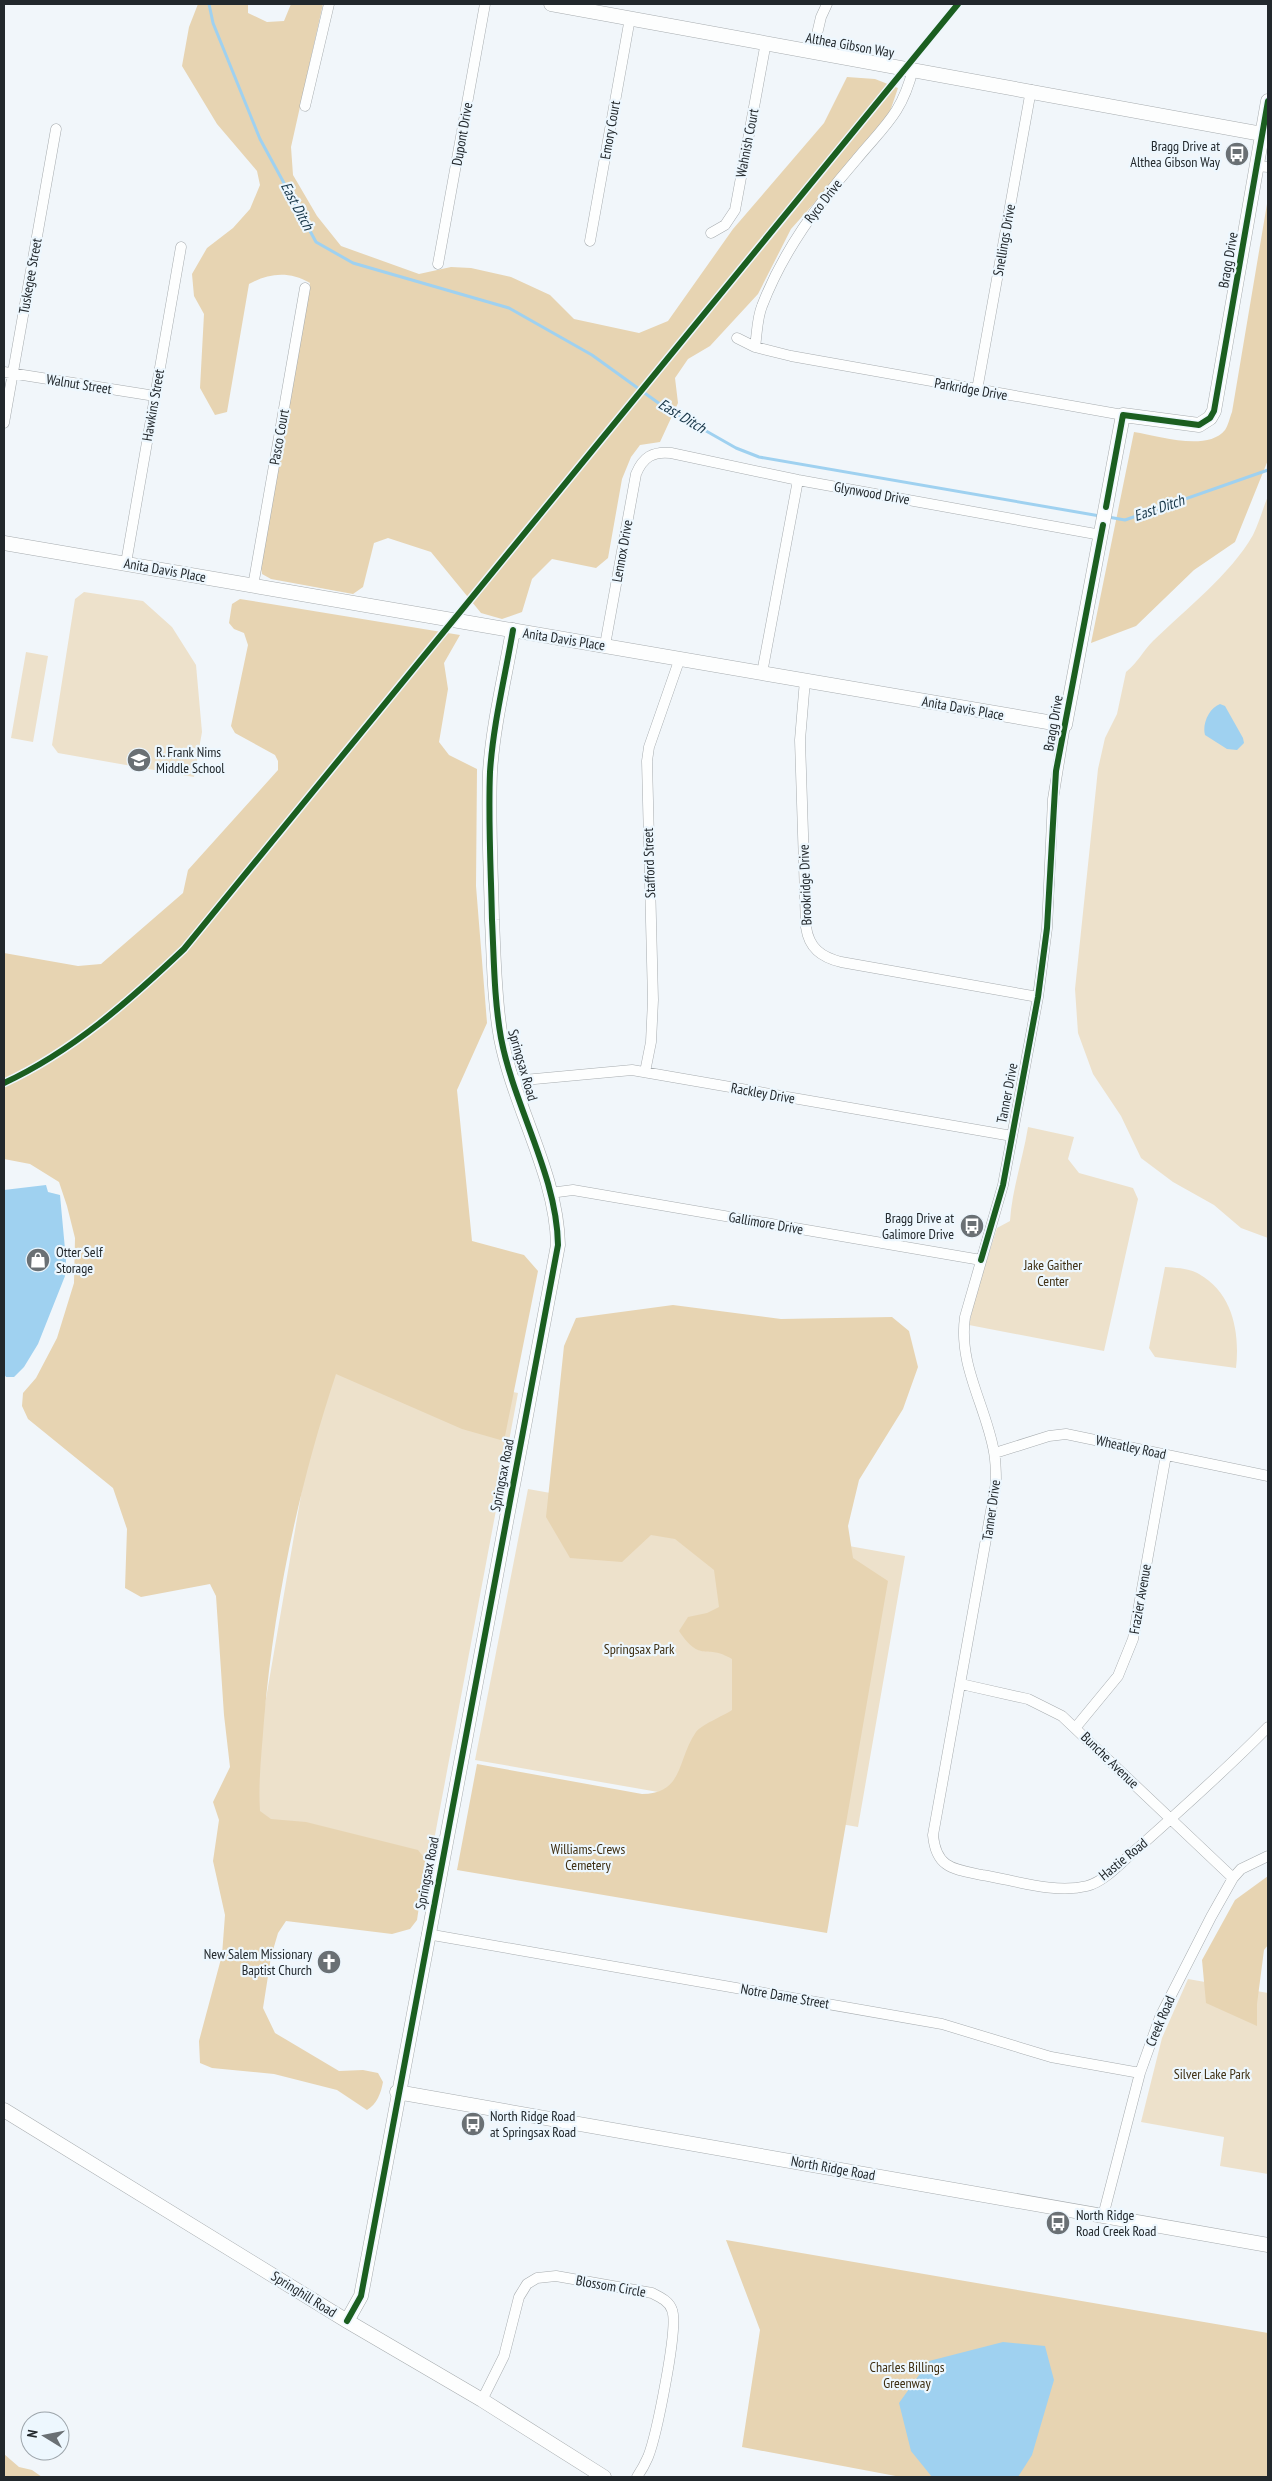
<svg xmlns="http://www.w3.org/2000/svg" width="1272" height="2481" font-family="'PT Sans Narrow',sans-serif">
<style>
.green{fill:#ede1cb}
.forest{fill:#e7d4b2}
.water{fill:#9fd1f0}
.lines{fill:none;stroke-linecap:round;stroke-linejoin:round}
.stream{stroke:#9fd1f0;stroke-width:3}
.street-casing{stroke:#a7acaf;stroke-width:11}
.secondary-casing{stroke:#a7acaf;stroke-width:15}
.street{stroke:#fdfefe;stroke-width:10}
.secondary{stroke:#fdfefe;stroke-width:14}
.cycleway-casing{stroke:#edf7fe;stroke-width:9}
.cycleway{stroke:#1b5e20;stroke-width:6}
.labels{text-anchor:middle;stroke-width:4.5;stroke-linejoin:round;paint-order:stroke}
.street-label{font-size:14px;fill:#22282c;stroke:#edf7fe}
.poi-label{font-size:14px;fill:#22282c;stroke:#edf7fe;text-anchor:start}
.park-label{font-size:14px;fill:#3e2e11;stroke:#edf7fe}
.water-label{font-size:15px;font-style:italic;fill:#163547;stroke:#edf7fe}
</style>
<rect width="100%" height="100%" fill="#f1f6fa"/>
<!-- green -->
<path class="green" d="M1268 496V1238L1241 1228 1214 1205 1173 1182 1141 1158 1121 1116 1093 1074 1078 1033 1075 989 1098 769 1105 738 1117 714 1126 672C1139 661 1143 651 1153 641 1185 610 1231 574 1253 535 1259 523 1263 508 1268 496Z
M84 592 143 601 172 627 196 665 202 732 194 777 58 753 52 745 75 599Z
M26 652 48 656 33 742 11 738Z
M1028 1127 1074 1137 1068 1159 1079 1173 1133 1188 1138 1199 1104 1351 969 1325 974 1300 997 1228 1010 1221C1012 1189 1023 1159 1028 1127Z
M1165 1267C1177 1268 1189 1268 1199 1274 1233 1293 1240 1333 1236 1368L1155 1357 1149 1348Z
M325 1356 518 1393 429 1867 243 1832Z
M528 1489 905 1556 858 1827 475 1760Z
M1188 1979 1268 1993V2174L1220 2166 1224 2137 1141 2122 1162 2038Z"/>
<!-- forest -->
<path class="forest" d="M198 4H248V13L267 22 284 21 291 4H323L291 147 293 175 317 216 341 246 419 274 451 267 471 268 511 277 550 295 574 319 639 333 668 321 733 229 824 123 847 77 875 79 898 88 886 123 791 229 758 294 710 346 688 359 675 378 678 403 660 442 640 445 631 457 622 479 608 558 596 568 552 559 532 579 522 612 502 619 481 613 431 552 388 538 374 543 363 587 353 594 271 579 262 574 261 567 310 283C289 271 269 273 249 284L227 412 215 415 200 388 204 314 194 296 192 274 207 248 233 228 250 209 260 185 257 171 217 124 182 66 189 27Z
M1268 198V460L1235 542 1194 570 1136 626 1091 643 1134 432C1159 436 1207 452 1225 430 1228 426 1230 417 1232 412Z
M240 599 460 635 444 663 448 689 439 742 449 755 477 769 476 886 487 1023 457 1090 472 1241 524 1255 538 1271 504 1441 462 1429 336 1374C299 1485 274 1603 264 1720 262 1750 258 1780 260 1811L271 1819 306 1822 418 1850 426 1860 417 1920 410 1929 392 1934 286 1921 278 1933 271 1957 263 2008 275 2033 339 2071 363 2070 378 2073 383 2082C381 2093 377 2104 367 2110L337 2090 274 2074 212 2068 200 2063 199 2041 222 1955 225 1915 213 1861 219 1820 213 1802 230 1767 224 1715 216 1596 210 1584 141 1597 125 1588 127 1529 113 1488 28 1419 22 1406 23 1393 36 1378 57 1338 74 1283 75 1238 67 1206 59 1182 30 1164 4 1159V953L78 966 101 964 183 893 188 870 278 770V761L275 755 235 733 231 726 248 645 244 633 234 629 229 623 232 604Z
M673 1305 781 1319 892 1317 909 1331 918 1367 903 1409 859 1480 848 1526 853 1558 888 1581 827 1933 457 1870 477 1764 642 1794C684 1794 677 1759 696 1732 701 1725 723 1716 732 1710V1659C706 1643 701 1664 679 1631L688 1617 707 1613 719 1607 714 1570 675 1539 651 1535 622 1562 570 1558 546 1517 564 1346 576 1318Z
M1268 1876V1945L1264 1950 1257 2004V2026L1206 2003 1202 1960 1235 1900Z
M726 2240 1268 2333V2477H901L742 2447 760 2330Z
M4 2454 19 2467 32 2470 42 2477H4Z"/>
<!-- water -->
<path class="water" d="M1220 704 1225 706 1243 738 1244 743 1237 750 1227 749 1205 735C1202 724 1209 708 1220 704Z
M46 1185 48 1192 60 1195 66 1260 65 1276 38 1344 24 1367 14 1377H6L4 1374V1190Z
M1003 2342 1045 2346 1054 2380 1032 2455 1018 2477H932L911 2451 899 2403 929 2361Z"/>
<g class="lines">
<!-- stream -->
<path class="stream" d="M209 4 213 23 260 139 316 242 353 263 509 308 592 355 664 407 736 448 759 457 1100 516
M1108 517 1125 520 1268 470"/>
<!-- street casing -->
<g class="street-casing">
<path id="street" d="M813 51 821 17 827 4
M305 106 329 4
M1257 166 1268 167
M711 233 725 225 735 210 766 42
M590 241 630 18
M438 264 485 4
M737 338 755 347 791 356 1123 415
M755 347C757 334 757 318 762 306 783 251 818 204 856 160 884 126 902 114 913 69
M4 372 155 396
M977 390 1031 90
M4 423 56 129
M126 563 181 247
M253 586 305 288
M605 645 636 474C643 457 653 451 671 453L798 480 1101 535
M762 673 798 480
M805 680 800 740 806 927C809 948 821 957 841 962L1038 997
M1065 725 1053 799 1047 928 1038 997 1003 1185 965 1317C958 1365 986 1406 994 1452 996 1462 996 1473 996 1483L933 1835C936 1868 953 1869 982 1875 1014 1880 1054 1894 1087 1886 1106 1881 1123 1860 1138 1848 1182 1809 1227 1769 1268 1727
M645 1072 651 1042 653 1000 647 761 649 747 680 658
M513 1081 632 1070 1012 1136
M550 1193 573 1190 981 1260
M995 1453 1049 1436 1066 1434 1268 1476
M961 1684 1028 1699 1062 1716 1233 1878
M1076 1727 1118 1676 1133 1639 1166 1455
M427 1934 942 2024 1051 2057 1140 2073
M1103 2216 1140 2073 1160 2017 1211 1917 1233 1878 1241 1869 1268 1856
M482 2400 504 2356 519 2297 527 2284 537 2278 556 2276 652 2293C660 2297 669 2301 672 2310 679 2327 656 2437 648 2457 645 2464 641 2471 637 2477"/>
</g>
<!-- secondary casing -->
<g class="secondary-casing">
<path id="secondary" d="M551 4 1262 134
M4 543 1065 725 1123 415 1199 425 1210 418 1214 411 1268 101
M397 2092 1268 2245
M4 2110 347 2321 482 2400 604 2477
M347 2321 361 2296 558 1245C557 1175 514 1107 501 1038 494 999 494 959 492 920 491 871 488 822 490 772 493 725 505 677 513 630"/>
</g>
<!-- street -->
<use href="#street" class="street"/>
<!-- secondary -->
<use href="#secondary" class="secondary"/>
<!-- cycleway casing -->
<g class="cycleway-casing">
<path id="cycleway" d="M1106 507 1123 415 1199 425 1210 418 1214 411 1268 101
M4 1083C73 1051 129 1001 184 949L958 4
M981 1260 1003 1185 1038 997 1047 928 1056 771 1103 525
M347 2321 361 2296 558 1245C557 1175 514 1107 501 1038 494 999 494 959 492 920 491 871 488 822 490 772 493 725 505 677 513 630"/>
</g>
<!-- cycleway -->
<use href="#cycleway" class="cycleway"/>
</g>
<!-- icons -->
<defs>
<g id="bus-disc" transform="scale(1.25)"><circle r="9.5" fill="#6a7074" stroke="#edf7fe"/><path d="M-5-6H5V4H4V6H2V4H-2V6H-4V4H-5ZM-3.5-4V0h7V-4ZM-3.5 1.2v1.5H-2V1.2ZM2 1.2v1.5H3.5V1.2Z" fill="#fff"/></g>
<g id="school-disc" transform="scale(1.25)"><circle r="9.5" fill="#6a7074" stroke="#edf7fe"/><path d="M0-5L7-2L0 1L-7-2ZM-4 1L0 2.5L4 1V4Q0 6-4 4Z" fill="#fff"/></g>
<g id="shop-disc" transform="scale(1.25)"><circle r="9.5" fill="#6a7074" stroke="#edf7fe"/><path d="M-5-2.5h2.3a2.7 3.5 0 0 1 5.4 0H5L5.5 6h-11ZM-1.5-2.5h3a1.5 2.3 0 0 0-3 0Z" fill="#fff"/></g>
<g id="church-disc" transform="scale(1.25)"><circle r="9.5" fill="#6a7074" stroke="#edf7fe"/><path d="M-1.2-6h2.4v3.5h3.3v2.4h-3.3V6h-2.4V-.1h-3.3v-2.4h3.3Z" fill="#fff"/></g>
</defs>
<g fill-rule="evenodd">
<use href="#bus-disc" x="1237" y="154"/>
<use href="#school-disc" x="139" y="760"/>
<use href="#bus-disc" x="972" y="1226"/>
<use href="#shop-disc" x="38" y="1260"/>
<use href="#church-disc" x="329" y="1962"/>
<use href="#bus-disc" x="473" y="2124"/>
<use href="#bus-disc" x="1058" y="2223"/>
</g>
<g class="labels">
<!-- street labels -->
<g class="street-label">
<text transform="translate(850 45) rotate(10)" y="5">Althea Gibson Way</text>
<text transform="translate(610 130) rotate(-80)" y="5">Emory Court</text>
<text transform="translate(462 134) rotate(-80)" y="5">Dupont Drive</text>
<text transform="translate(747 143) rotate(-79)" y="5">Wahnish Court</text>
<text transform="translate(823 201) rotate(-52)" y="5">Ryco Drive</text>
<text transform="translate(1004 240) rotate(-80)" y="5">Snellings Drive</text>
<text transform="translate(1228 260) rotate(-80)" y="5">Bragg Drive</text>
<text transform="translate(30 276) rotate(-80)" y="5">Tuskegee Street</text>
<text transform="translate(79 384) rotate(9)" y="5">Walnut Street</text>
<text transform="translate(971 389) rotate(10)" y="5">Parkridge Drive</text>
<text transform="translate(153 405) rotate(-80)" y="5">Hawkins Street</text>
<text transform="translate(279 437) rotate(-80)" y="5">Pasco Court</text>
<text transform="translate(872 493) rotate(10)" y="5">Glynwood Drive</text>
<text transform="translate(622 551) rotate(-80)" y="5">Lennox Drive</text>
<text transform="translate(165 570) rotate(10)" y="5">Anita Davis Place</text>
<text transform="translate(564 639) rotate(9)" y="5">Anita Davis Place</text>
<text transform="translate(963 708) rotate(10)" y="5">Anita Davis Place</text>
<text transform="translate(1053 723) rotate(-80)" y="5">Bragg Drive</text>
<text transform="translate(649 863) rotate(-92)" y="5">Stafford Street</text>
<text transform="translate(805 885) rotate(-92)" y="5">Brookridge Drive</text>
<text transform="translate(523 1065) rotate(74)" y="5">Springsax Road</text>
<text transform="translate(763 1093) rotate(10)" y="5">Rackley Drive</text>
<text transform="translate(1007 1093) rotate(-79)" y="5">Tanner Drive</text>
<text transform="translate(766 1223) rotate(10)" y="5">Gallimore Drive</text>
<text transform="translate(1131 1447) rotate(12)" y="5">Wheatley Road</text>
<text transform="translate(502 1475) rotate(-79)" y="5">Springsax Road</text>
<text transform="translate(991 1510) rotate(-82)" y="5">Tanner Drive</text>
<text transform="translate(1140 1599) rotate(-80)" y="5">Frazier Avenue</text>
<text transform="translate(1110 1760) rotate(44)" y="5">Bunche Avenue</text>
<text transform="translate(1123 1859) rotate(-39)" y="5">Hastie Road</text>
<text transform="translate(427 1873) rotate(-79)" y="5">Springsax Road</text>
<text transform="translate(785 1996) rotate(10)" y="5">Notre Dame Street</text>
<text transform="translate(1160 2021) rotate(-67)" y="5">Creek Road</text>
<text transform="translate(833 2168) rotate(10)" y="5">North Ridge Road</text>
<text transform="translate(611 2286) rotate(10)" y="5">Blossom Circle</text>
<text transform="translate(304 2294) rotate(32)" y="5">Springhill Road</text>
</g>
<!-- poi labels -->
<g class="poi-label">
<text x="1220" y="151" text-anchor="end">Bragg Drive at<tspan x="1220" dy="16">Althea Gibson Way</tspan></text>
<text x="156" y="757">R. Frank Nims<tspan x="156" dy="16">Middle School</tspan></text>
<text x="954" y="1223" text-anchor="end">Bragg Drive at<tspan x="954" dy="16">Galimore Drive</tspan></text>
<text x="56" y="1257">Otter Self<tspan x="56" dy="16">Storage</tspan></text>
<text x="312" y="1959" text-anchor="end">New Salem Missionary<tspan x="312" dy="16">Baptist Church</tspan></text>
<text x="490" y="2121">North Ridge Road<tspan x="490" dy="16">at Springsax Road</tspan></text>
<text x="1076" y="2220">North Ridge<tspan x="1076" dy="16">Road Creek Road</tspan></text>
</g>
<!-- park labels -->
<g class="park-label">
<text x="1053" y="1270">Jake Gaither<tspan x="1053" dy="16">Center</tspan></text>
<text x="639" y="1654">Springsax Park</text>
<text x="588" y="1854">Williams-Crews<tspan x="588" dy="16">Cemetery</tspan></text>
<text x="1212" y="2079">Silver Lake Park</text>
<text x="907" y="2372">Charles Billings<tspan x="907" dy="16">Greenway</tspan></text>
</g>
<!-- water labels -->
<g class="water-label">
<text transform="translate(297 206) rotate(62)" y="5">East Ditch</text>
<text transform="translate(682 416) rotate(31)" y="5">East Ditch</text>
<text transform="translate(1159 508) rotate(-19)" y="5">East Ditch</text>
</g>
</g>
<!-- border -->
<rect width="1272" height="2481" fill="none" stroke="#22282c" stroke-width="10"/>
<!-- north arrow -->
<g transform="translate(45 2436) rotate(280)"><circle r="24" fill="#edf7fe" stroke="#9ca4aa"/>
<path d="M0-4L9 19L0 12L-9 19Z" fill="#6a7074"/>
<text y="-8" font-size="14" font-weight="bold" text-anchor="middle" fill="#22282c">N</text>
</g>
</svg>
